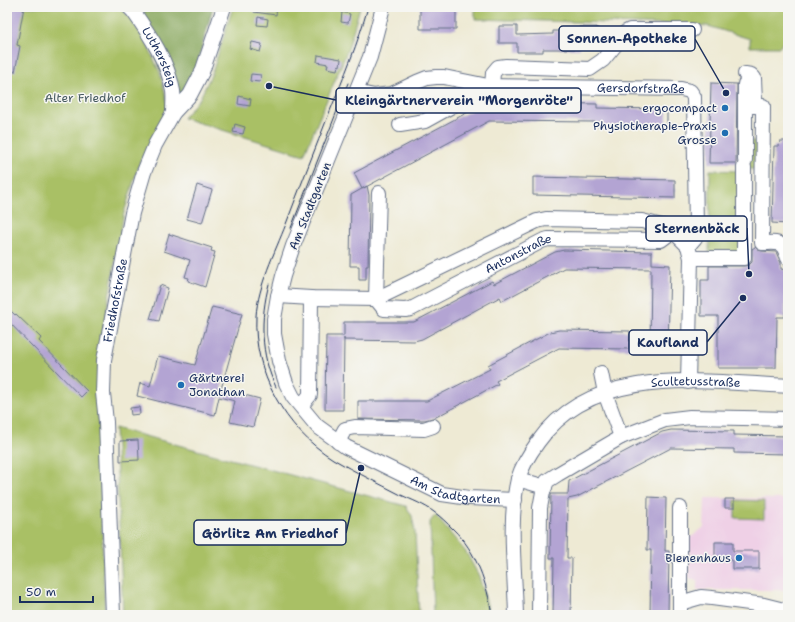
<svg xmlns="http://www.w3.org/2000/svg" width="795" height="622" font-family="'Shantell Sans',sans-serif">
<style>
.built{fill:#efd0e6}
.green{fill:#a9c065;stroke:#627862}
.forest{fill:#86a65a;stroke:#506a5c}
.building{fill:#b3a4d3}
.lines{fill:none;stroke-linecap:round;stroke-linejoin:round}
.minor-casing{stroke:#657087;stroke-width:16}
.minor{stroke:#fff;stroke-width:14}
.tram{stroke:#1b2f5e;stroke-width:1}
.poi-dot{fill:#1f6fb2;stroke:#f6f6f2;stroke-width:1.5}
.labels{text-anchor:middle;stroke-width:3;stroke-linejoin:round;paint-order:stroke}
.street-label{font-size:12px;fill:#1b2f5e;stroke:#f6f6f2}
.park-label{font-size:12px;fill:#465a60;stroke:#f6f6f2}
.poi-label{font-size:12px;fill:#1b2f5e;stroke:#f6f6f2;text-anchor:end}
.leader{fill:none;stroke:#1b2f5e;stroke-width:1.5}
.callout-dot{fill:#1b2f5e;stroke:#f6f6f2;stroke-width:1.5}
.callout{fill:#f6f6f2;stroke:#1b2f5e;stroke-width:1.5}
.callout-label{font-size:13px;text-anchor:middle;font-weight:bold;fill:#1b2f5e}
</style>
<rect width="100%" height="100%" fill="#f6f6f2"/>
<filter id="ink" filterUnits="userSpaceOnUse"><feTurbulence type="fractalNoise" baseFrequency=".025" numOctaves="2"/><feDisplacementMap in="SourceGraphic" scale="8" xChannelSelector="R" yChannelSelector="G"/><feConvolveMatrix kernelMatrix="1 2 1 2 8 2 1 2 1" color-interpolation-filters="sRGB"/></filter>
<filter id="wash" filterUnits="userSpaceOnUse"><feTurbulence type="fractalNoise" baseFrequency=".012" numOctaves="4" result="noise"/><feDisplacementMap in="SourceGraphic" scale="16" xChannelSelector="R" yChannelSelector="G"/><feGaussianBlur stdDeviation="0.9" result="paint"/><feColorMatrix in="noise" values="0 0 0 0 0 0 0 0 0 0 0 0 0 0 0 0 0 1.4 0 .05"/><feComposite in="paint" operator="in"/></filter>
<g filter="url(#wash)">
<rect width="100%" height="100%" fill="#eeead4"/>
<!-- built -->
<path class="built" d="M705 498 788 499V590H697V580L689 578 690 538 704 527Z"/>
<!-- green -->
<path class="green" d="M7 7H120L129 16 146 42 160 73 166 97 167 112 140 161 124 213 104 325 99 362 98 415 105 615H7Z
M233 7H360L348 49 304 155 183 118 200 98 212 73Z
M475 7H788V38L782 43 780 47H750V39L708 26 475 19Z
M749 141H760V169H748Z
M710 170 742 171 741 253 709 255Z
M115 428 406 506 412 516 415 532 419 615H123Z
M735 500 764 501V519L735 518Z
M435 515 466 552 479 576 490 615H433L430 522Z"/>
<!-- forest -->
<path class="forest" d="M137 7H213L196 69 175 108Z"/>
<g id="blocks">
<!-- building -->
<path class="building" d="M7 7H24L17 45 20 46 15 72 7 71Z
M254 7H277L276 15 254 12Z
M420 7H456V29H420Z
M342 12 350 14 348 23 341 22Z
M258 17 268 19 267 26 257 25Z
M499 26H517V35L553 34V31H579V27H597V44H579L580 49H543V52H517V43H499Z
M252 42 262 44 260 52 250 49Z
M318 55 341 59 340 66 338 65 337 70 327 68 328 64 317 62Z
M251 74 261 75 260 82 250 81Z
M711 83 737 84 736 163H709Z
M239 96 251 99 250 106 238 104Z
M487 102 597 104V108L667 109V127L597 126V122L489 121 362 189 354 173Z
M235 124 245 127 243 134 233 132Z
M780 141H788V224L772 223 774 146H779Z
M533 177 675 180V198L533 195Z
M197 185 212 190 202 223 187 219Z
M367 186 369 195 368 266H366V280H359V266H350L351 195Z
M169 234 212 248 211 251 215 252 205 287 188 281 189 278 185 277 190 260 164 251Z
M755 247 758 250 762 251 776 252 781 263V269L786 270 785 317H777L776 368H718V316H701V280H709V266H744L749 265 752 262V249Z
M564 250 652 252V264L670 265 668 349H650L651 269 564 268 502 301 500 297 422 339 414 341 344 340V338L343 410H325L326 336H344V322H414L492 281 494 284 555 252Z
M160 285 168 288 159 321 150 319Z
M7 307 15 315 16 314 41 338 39 341 87 391 81 397 7 320Z
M212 307 242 314 221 389 260 399 253 427 230 422 235 401 219 397 215 415 137 396 140 383 150 386 158 356 195 365Z
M559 330 630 331 629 349 559 348 496 381 498 384 436 417 425 420 358 419V401H427L490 369 488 365 550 332Z
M139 407 140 414 131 415 130 408Z
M671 430 734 431V435L788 436V454L734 453V449L671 448 577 497 568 499 567 558H572L571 615H553L554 558H550L551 494H568L569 481 662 432Z
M138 440 139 460 120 461V441Z
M648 497 666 498 665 551H669L668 615H650L651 550H647Z
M725 499H734V508H725Z
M715 542H733V551H759V569H732V560H715Z"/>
</g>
</g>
<g filter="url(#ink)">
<use href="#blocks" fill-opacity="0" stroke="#657087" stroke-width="1"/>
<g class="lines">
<!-- minor casing -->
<g class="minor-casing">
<g id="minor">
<path id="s1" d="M129 7 133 11C150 35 168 62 173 91 174 98 173 106 173 113"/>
<path id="s2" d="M383 7 370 57 293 246 283 276 278 296 274 319V334L279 361 286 383 293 397 317 426 346 447 442 494 469 498 515 500"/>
<path d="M745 74 751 75 754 78 755 101"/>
<path d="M492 86 493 73 498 67 506 66 590 69 603 60 626 32 630 30H692"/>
<path id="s3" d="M356 92 374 96 392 94 417 82 427 78 436 77H444L488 86 681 89 690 91 694 97 696 228 695 238 688 246"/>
<path d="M745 106H763L762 243C779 243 782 240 788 258"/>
<path d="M400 125 425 121 488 86"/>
<path d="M745 160V84"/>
<path id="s4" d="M379 193 376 299 384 309 405 310 411 309 542 241 548 239 661 240 673 231"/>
<path d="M691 258H744V167"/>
<path d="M278 296 311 298 376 299 537 221 546 219 642 221 666 227 673 231 688 246 691 258 688 382"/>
<path d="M301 406 310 395 311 298"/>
<path d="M621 437 665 420 690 417 788 419"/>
<path d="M338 442 345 429 355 427 424 429 433 426"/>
<path d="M518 479 545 487"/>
<path d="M680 603 701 597 712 598 764 605 788 611"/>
<path id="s5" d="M113 615 106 422 103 393 104 360 132 213 144 172 155 145 173 113 190 95 202 72 224 7"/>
<path id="s6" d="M516 615C515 572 508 521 518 479 522 466 530 453 538 442 593 363 705 382 788 386"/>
<path d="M539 615 540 508 543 492 547 481 558 474 621 437 605 393 601 373"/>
<path d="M680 615V508"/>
</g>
</g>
<!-- minor -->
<use href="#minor" class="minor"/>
<!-- tram -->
<path class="tram" d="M368 7C358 43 344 77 330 111 315 149 300 187 286 224 275 252 258 286 256 316 253 372 285 429 333 459 355 472 378 483 401 495 412 500 425 505 434 512 441 517 447 523 453 529 477 552 487 584 492 615
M291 228 348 83
M269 284C260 318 260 355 276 387"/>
</g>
</g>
<!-- markers -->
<g class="poi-dot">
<circle cx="725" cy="108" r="4"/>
<circle cx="725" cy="133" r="4"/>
<circle cx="181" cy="385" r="4"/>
<circle cx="739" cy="558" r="4"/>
</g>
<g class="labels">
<!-- street labels -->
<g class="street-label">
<text dy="4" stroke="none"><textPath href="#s1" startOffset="59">Luthersteig</textPath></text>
<text dy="4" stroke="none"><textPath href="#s3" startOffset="290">Gersdorfstraße</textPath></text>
<text transform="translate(310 206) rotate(-68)" y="4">Am Stadtgarten</text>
<text dy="4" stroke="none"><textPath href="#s4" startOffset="267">Antonstraße</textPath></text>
<text dy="4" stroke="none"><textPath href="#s5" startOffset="316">Friedhofstraße</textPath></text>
<text dy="4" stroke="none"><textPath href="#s6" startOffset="355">Scultetusstraße</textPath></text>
<text dy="4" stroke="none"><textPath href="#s2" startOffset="605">Am Stadtgarten</textPath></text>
</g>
<!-- park labels -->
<g class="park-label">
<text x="85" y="102">Alter Friedhof</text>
</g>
<!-- poi labels -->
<g class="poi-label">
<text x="717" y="112">ergocompact</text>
<text x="717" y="130">Physiotherapie-Praxis<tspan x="717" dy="14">Grosse</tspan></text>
<text x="189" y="382" text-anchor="start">Gärtnerei<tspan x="189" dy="14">Jonathan</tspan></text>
<text x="731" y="562">Bienenhaus</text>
</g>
</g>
<!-- callouts -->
<path class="leader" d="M726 93L695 39M269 86L336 100M749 274L747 228M743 298L707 342M361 468L346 533"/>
<g class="callout-dot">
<circle cx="726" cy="93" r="4"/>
<circle cx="269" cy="86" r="4"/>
<circle cx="749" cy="274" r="4"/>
<circle cx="743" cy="298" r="4"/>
<circle cx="361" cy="468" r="4"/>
</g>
<g class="callout">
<rect x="559" y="26" width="136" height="25" rx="4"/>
<rect x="336" y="88" width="245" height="25" rx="4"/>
<rect x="646" y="216" width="101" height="25" rx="4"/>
<rect x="629" y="330" width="78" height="25" rx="4"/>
<rect x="194" y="520" width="152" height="25" rx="4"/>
</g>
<g class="callout-label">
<text x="627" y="43">Sonnen-Apotheke</text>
<text x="459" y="105">Kleingärtnerverein "Morgenröte"</text>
<text x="697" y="233">Sternenbäck</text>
<text x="668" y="347">Kaufland</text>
<text x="270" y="538">Görlitz Am Friedhof</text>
</g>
<!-- margin -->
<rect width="795" height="622" fill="none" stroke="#f6f6f2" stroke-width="24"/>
<!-- scale -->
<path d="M20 596v6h73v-6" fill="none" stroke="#1b2f5e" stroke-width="2"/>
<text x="26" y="596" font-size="12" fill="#1b2f5e" stroke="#f6f6f2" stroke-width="3" paint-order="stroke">50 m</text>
</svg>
